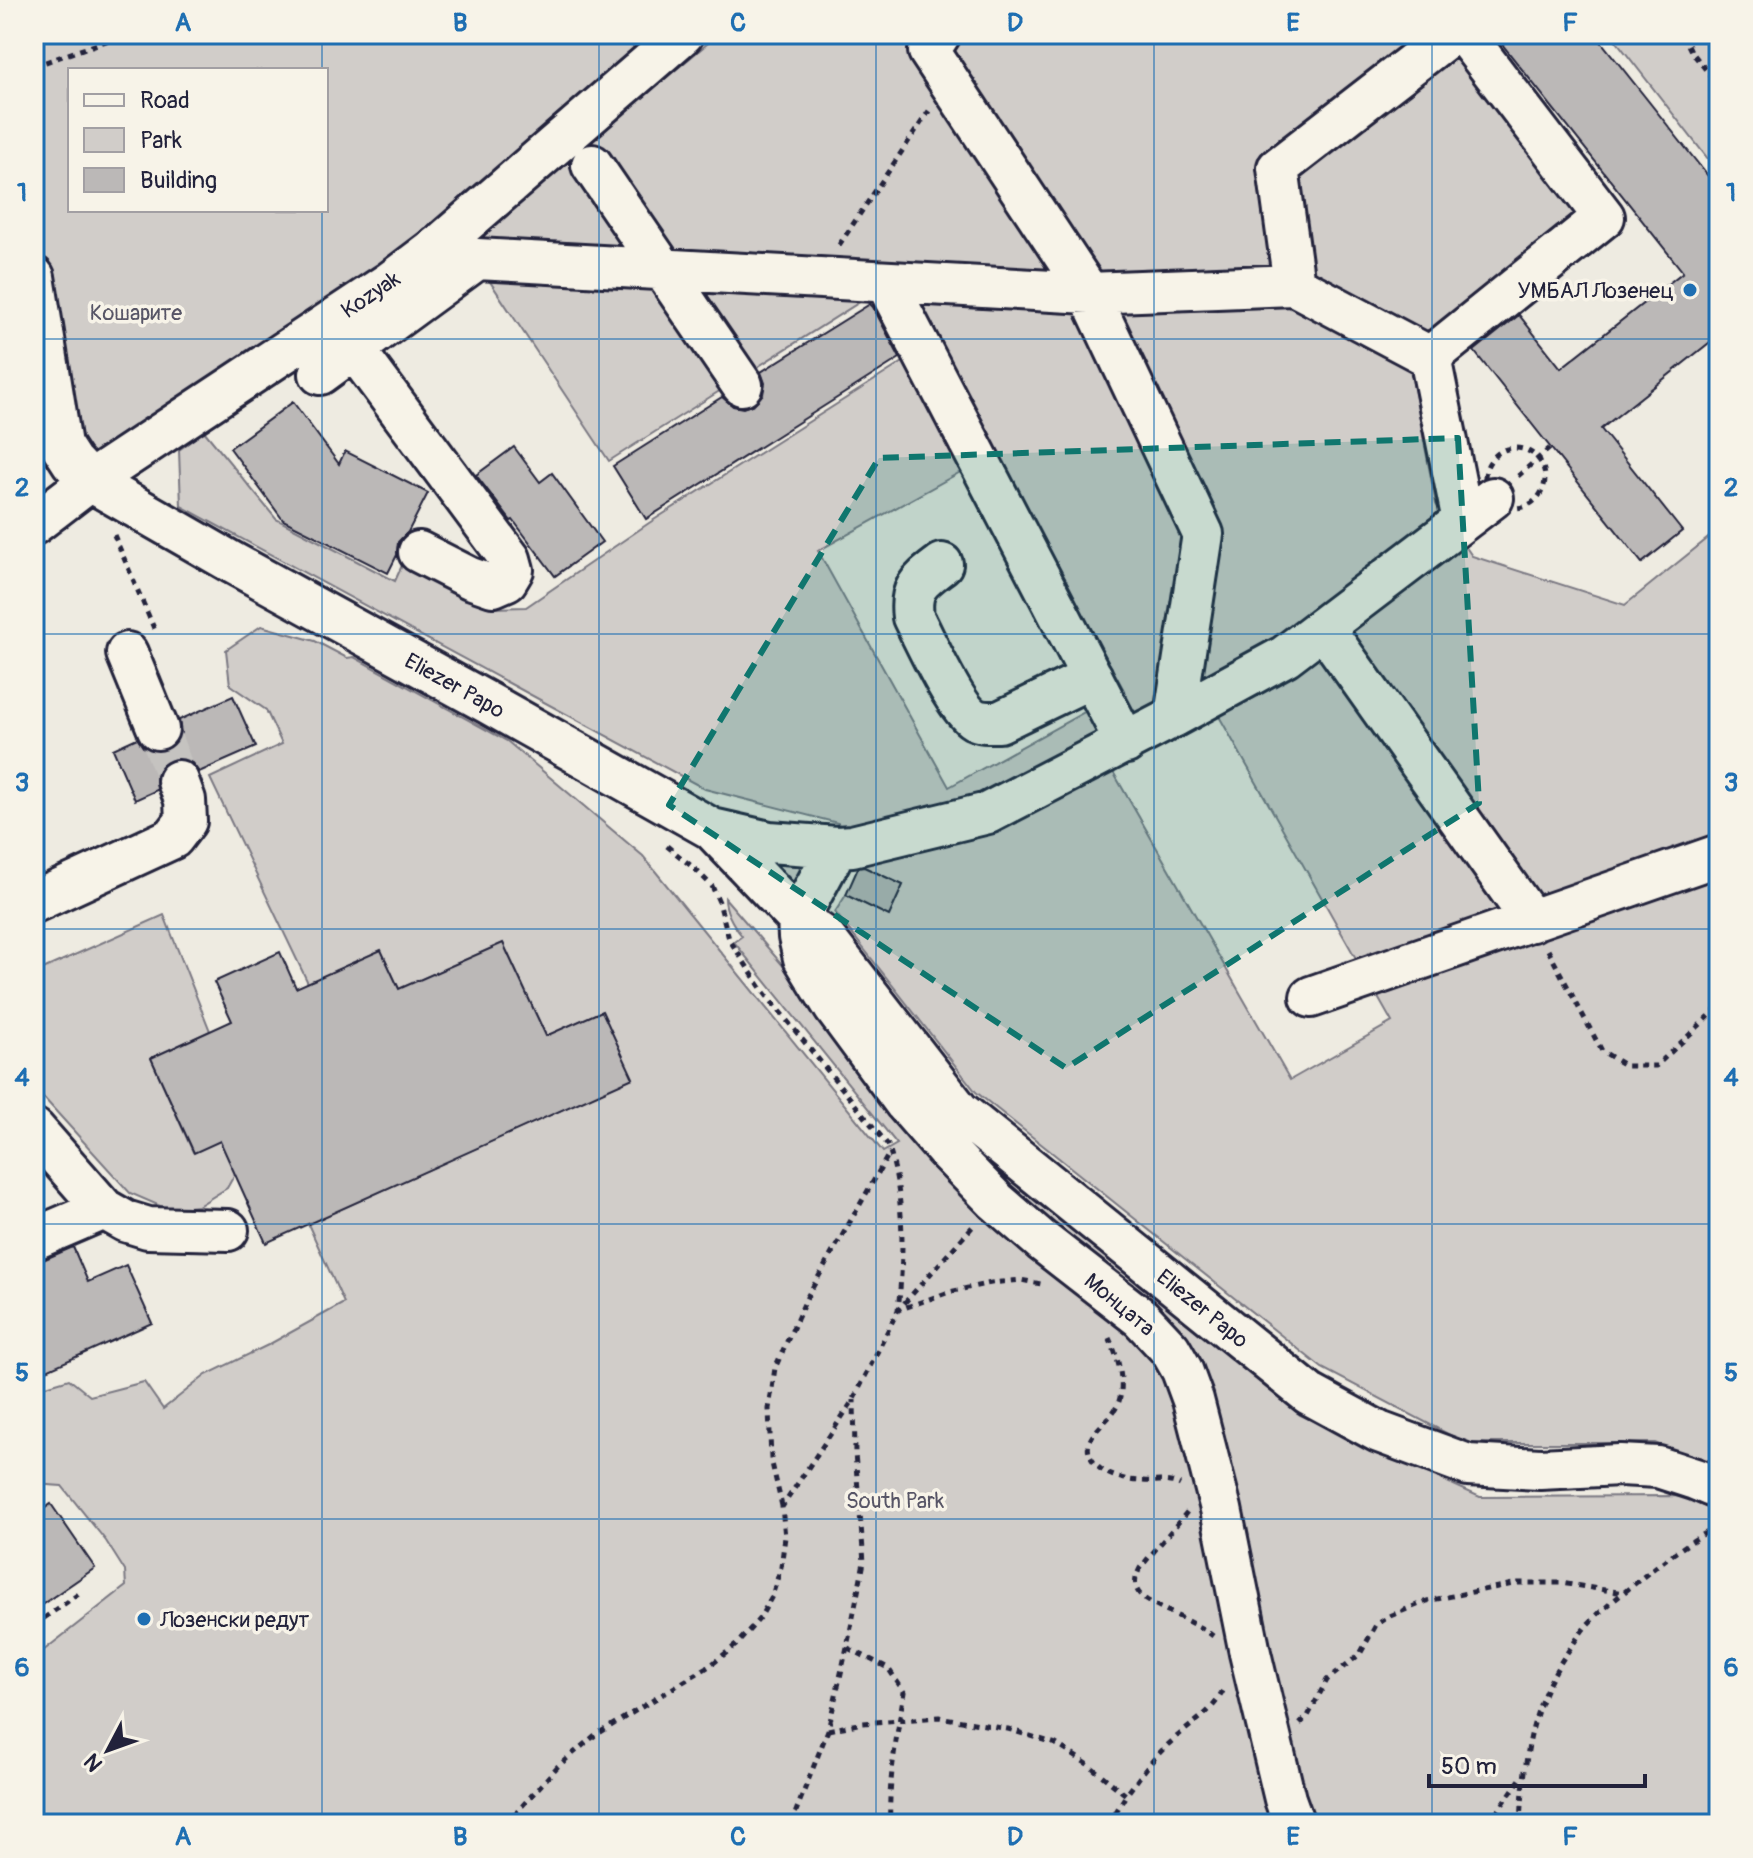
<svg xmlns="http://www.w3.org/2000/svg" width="1753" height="1858" font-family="Pangolin,sans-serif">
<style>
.green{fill:#d1cdc9;stroke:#7a7882;stroke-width:2;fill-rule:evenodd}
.building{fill:#bbb8b7;stroke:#22223b;stroke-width:2}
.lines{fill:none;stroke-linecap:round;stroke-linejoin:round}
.minor-tunnel{stroke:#c5c3c0;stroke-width:40;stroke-dasharray:40 20;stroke-linecap:butt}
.minor-casing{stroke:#22223b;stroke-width:46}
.path{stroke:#22223b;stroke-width:5;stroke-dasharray:6 6;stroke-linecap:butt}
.minor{stroke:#f7f3e8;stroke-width:40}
.marked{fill:#0f766e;fill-opacity:0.2;stroke:#0f766e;stroke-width:6;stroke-dasharray:16 10;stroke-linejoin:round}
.grid{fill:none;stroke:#1f6fb2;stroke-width:2;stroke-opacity:0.55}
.poi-dot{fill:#1f6fb2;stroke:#f7f3e8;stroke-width:3}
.labels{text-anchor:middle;stroke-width:7;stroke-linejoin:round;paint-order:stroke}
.poi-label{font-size:22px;fill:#22223b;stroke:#f7f3e8;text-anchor:end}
.street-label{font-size:22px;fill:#22223b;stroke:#f7f3e8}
.park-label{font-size:22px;fill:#575566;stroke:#f7f3e8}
.neatline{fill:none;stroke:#1f6fb2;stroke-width:3}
.grid-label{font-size:26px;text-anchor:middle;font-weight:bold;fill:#1f6fb2}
</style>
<rect width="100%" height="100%" fill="#eeebe1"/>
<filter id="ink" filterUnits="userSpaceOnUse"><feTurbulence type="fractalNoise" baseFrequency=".0125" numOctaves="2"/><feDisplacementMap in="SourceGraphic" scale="16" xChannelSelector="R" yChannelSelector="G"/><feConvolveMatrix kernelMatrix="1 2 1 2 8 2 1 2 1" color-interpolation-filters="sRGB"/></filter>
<g filter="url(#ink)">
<!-- green -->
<path class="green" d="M34 34H663L437 232 93 464 34 389ZM70 70H326V210H70Z
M719 34H1443L1579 214 1408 357 1436 504 1472 556 1625 605 1717 531 1719 532V1470L1655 1443H1465L1322 1368 976 1092 835 912 846 895 889 916 903 885 860 865 838 823 705 789 181 506 179 450 204 431 276 519 395 581 404 561 494 608 526 607 649 523 911 357 871 295 609 461 465 244ZM993 454 1124 690 949 787 818 551ZM1216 711 1392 1022 1290 1080 1112 770Z
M1611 34H1719V173Z
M261 626 315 641 347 658 354 657 507 741 643 856 883 1152 897 1144 734 942 742 936C734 926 725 911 725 898L804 990 813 962 1187 1320 1300 1415 1480 1497 1681 1496 1719 1513V1824H34V1658L126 1586 125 1571 106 1541 62 1486 34 1484V1360L46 1386 69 1379 90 1396 144 1382 163 1409 206 1375 268 1345 344 1303 308 1224 632 1078 602 1011 546 1036 503 943 399 989 381 950 308 983 210 778 282 744 266 710 230 685 226 650Z
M757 857 810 863 795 898Z
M164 915 210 1031 151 1058 193 1152 245 1130 235 1174 227 1188 198 1206 167 1209 130 1193 34 1087V973Z"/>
<!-- building -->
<path class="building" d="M1494 34H1595L1719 190V335L1601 429 1682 531 1642 563 1474 351 1519 315 1561 368 1683 272Z
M870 304 873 307 900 358 646 519 613 466 722 397 733 406 743 408 754 404 763 394 765 383 761 372Z
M293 402 339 464 345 451 428 493 408 532 398 542 397 555 388 573 283 520 230 448Z
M514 447 540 482 552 473 602 542 555 576 513 520 511 521 476 475Z
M233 696 256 747 199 772 192 763 183 759 169 760 160 767 156 776 157 790 135 800 113 749 137 738 143 747 154 752 167 750 176 744 181 733 179 720Z
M864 867 903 885 889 916 846 895 858 868Z
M503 943 546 1036 602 1011 633 1078 266 1243 220 1141 194 1153 151 1058 232 1021 214 982 280 952 296 988 381 950 399 989Z
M34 1189 44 1210 34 1214Z
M73 1247 88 1282 126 1265 152 1323 47 1370 34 1340V1262L43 1260Z
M51 1504 95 1568 34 1610V1516Z"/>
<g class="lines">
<!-- minor-tunnel -->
<path class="minor-tunnel" d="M158 729 178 781"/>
<!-- minor casing -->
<g class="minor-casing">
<path id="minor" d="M940 34 929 51 1089 293 1203 534 1175 716
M592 165 742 385
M34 277 61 445 72 462 90 481 233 563 488 703 712 829 798 919 823 936 959 1111 1309 1394 1379 1432 1468 1465 1540 1469 1620 1465 1658 1467 1695 1479 1719 1489
M886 282 1126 743
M354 349 510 559 513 570 507 580 493 586 470 578 419 552
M1430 357 1294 285 1278 168 1451 34
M320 374 477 259 1089 293 1294 285
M1463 521 1430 357 1604 217 1464 34
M34 524 90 481 389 283 442 243 683 34
M942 564C920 581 909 587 913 617 924 639 956 709 974 719 982 723 991 722 999 722L1092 677
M1323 627 1532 921
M127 653 158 729
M712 829 769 842 837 847 852 846 988 813 1175 716 1285 656 1493 498
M34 902 173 838 186 821 185 800 178 781
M798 919 799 937 804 958 834 1007 905 1103 945 1149 996 1201 1042 1241 1141 1318 1170 1349 1182 1370 1193 1400 1221 1509 1250 1653 1285 1799 1294 1824
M798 919 837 847
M1311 997 1719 855
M34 1129 104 1209 125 1221 148 1228 228 1230
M34 1239 104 1209"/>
</g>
<!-- path -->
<path class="path" d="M1683 34 1691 51 1719 86
M34 66 126 34
M839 245 929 111
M1485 478a30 30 0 1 1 60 0a30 30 0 1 1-60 0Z
M1518 476 1550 448
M114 535 156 633
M667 846 695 869 712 886 719 902 729 939 763 991 888 1145C905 1197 904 1256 898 1310L949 1292 991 1283 1021 1280 1041 1284
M1548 950 1602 1051 1626 1066H1656L1719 1007
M1109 1338C1118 1357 1126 1384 1118 1404 1110 1424 1076 1437 1093 1461 1103 1476 1127 1481 1143 1481 1156 1482 1168 1479 1180 1485
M782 1506 771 1459 769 1409 775 1368 807 1297 890 1152
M1187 1512 1140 1568C1133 1582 1133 1591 1148 1601L1205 1630 1213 1636
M34 1625 83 1591
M848 1648 888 1668 904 1692C897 1736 888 1779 890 1824
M1300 1724 1308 1716 1327 1680 1360 1654 1376 1625 1390 1616 1427 1601 1518 1583H1561L1624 1593
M828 1730 863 1723 939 1717 1008 1729 1056 1744 1089 1765 1126 1795C1140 1777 1154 1756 1172 1741 1190 1724 1211 1714 1223 1691
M506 1824 558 1766 594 1736 711 1665 736 1645 760 1618 772 1596 781 1567 785 1537 782 1507 854 1399 898 1310 974 1225
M791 1824 828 1730 847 1647 864 1562 855 1453 854 1400
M1111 1824 1113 1817 1126 1795
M1489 1824 1523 1775
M1521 1824C1524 1759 1530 1705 1569 1650 1575 1642 1580 1633 1587 1625 1602 1609 1621 1595 1638 1581 1664 1560 1689 1541 1719 1526"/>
<!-- minor -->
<use href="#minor" class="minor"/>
</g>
</g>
<!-- marked area -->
<path class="marked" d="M1458 438 1479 803 1066 1068 669 805 879 458Z"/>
<!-- grid -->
<path class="grid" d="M322 34V70M599 34V1824M876 34V1824M1154 34V1824M1432 34V1824M322 210V1824M34 339H1719M34 634H1719M34 929H1719M34 1224H1719M34 1519H1719"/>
<!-- markers -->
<g class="poi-dot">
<circle cx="1690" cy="290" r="8"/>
<circle cx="144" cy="1619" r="8"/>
</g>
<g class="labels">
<!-- poi labels -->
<g class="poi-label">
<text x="1674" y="298">УМБАЛ Лозенец</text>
<text x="160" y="1627" text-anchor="start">Лозенски редут</text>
</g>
<!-- street labels -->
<g class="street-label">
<text transform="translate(370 294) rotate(-34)" y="8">Kozyak</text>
<text transform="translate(455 685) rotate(29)" y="8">Eliezer Papo</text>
<text transform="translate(1120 1304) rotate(40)" y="8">Монцата</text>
<text transform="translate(1203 1308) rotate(39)" y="8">Eliezer Papo</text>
</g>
<!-- park labels -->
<g class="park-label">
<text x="136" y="320">Кошарите</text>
<text x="895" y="1508">South Park</text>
</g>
</g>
<!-- margin -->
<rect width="1753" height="1858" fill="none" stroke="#f7f3e8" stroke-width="88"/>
<!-- legend -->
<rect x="68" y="68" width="260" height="144" fill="#f7f3e8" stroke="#a29fa3" stroke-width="2"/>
<rect x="84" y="94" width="40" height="12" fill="#f7f3e8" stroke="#a29fa3" stroke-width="2"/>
<text x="140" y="108" font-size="24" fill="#22223b">Road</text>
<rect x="84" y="128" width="40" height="24" fill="#d1cdc9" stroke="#a29fa3" stroke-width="2"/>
<text x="140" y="148" font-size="24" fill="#22223b">Park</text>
<rect x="84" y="168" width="40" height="24" fill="#bbb8b7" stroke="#a29fa3" stroke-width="2"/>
<text x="140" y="188" font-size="24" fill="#22223b">Building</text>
<!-- north arrow -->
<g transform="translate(108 1750) rotate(229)" stroke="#f7f3e8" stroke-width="6" paint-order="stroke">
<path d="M0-6L14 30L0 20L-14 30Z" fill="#22223b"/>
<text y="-12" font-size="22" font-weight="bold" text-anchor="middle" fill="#22223b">N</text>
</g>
<!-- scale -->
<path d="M1429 1774v12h216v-12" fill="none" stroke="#22223b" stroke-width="4"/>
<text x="1441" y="1774" font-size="24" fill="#22223b" stroke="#f7f3e8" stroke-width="6" paint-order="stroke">50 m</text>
<rect x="44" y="44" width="1665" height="1770" class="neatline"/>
<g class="grid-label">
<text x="183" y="31">A</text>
<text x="460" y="31">B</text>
<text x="738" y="31">C</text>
<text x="1015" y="31">D</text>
<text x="1293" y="31">E</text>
<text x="1570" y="31">F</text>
<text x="22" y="201">1</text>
<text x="1731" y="201">1</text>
<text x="22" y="496">2</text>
<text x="1731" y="496">2</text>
<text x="22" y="791">3</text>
<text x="1731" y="791">3</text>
<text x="22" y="1086">4</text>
<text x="1731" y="1086">4</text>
<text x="22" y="1381">5</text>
<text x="1731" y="1381">5</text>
<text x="22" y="1676">6</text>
<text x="1731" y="1676">6</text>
<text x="183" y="1845">A</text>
<text x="460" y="1845">B</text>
<text x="738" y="1845">C</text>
<text x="1015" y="1845">D</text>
<text x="1293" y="1845">E</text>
<text x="1570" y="1845">F</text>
</g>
</svg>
